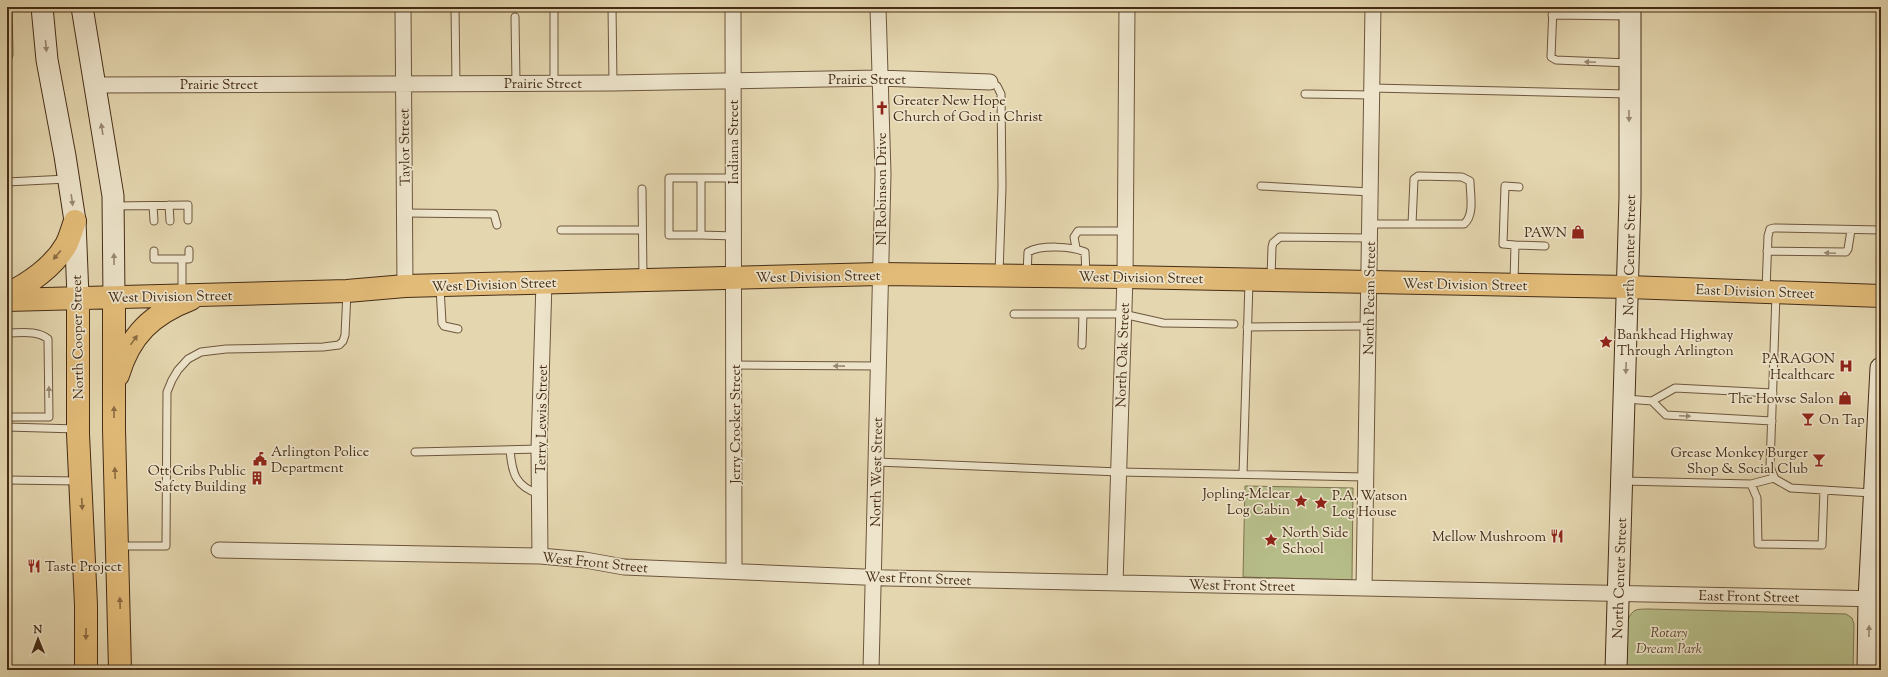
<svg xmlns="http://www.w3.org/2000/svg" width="1888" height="677" font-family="'Sorts Mill Goudy',serif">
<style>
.green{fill:#b6bd89;stroke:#7e744f}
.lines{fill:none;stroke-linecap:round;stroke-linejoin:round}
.service-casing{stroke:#6d563c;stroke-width:9}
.minor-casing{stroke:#6d563c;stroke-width:17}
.secondary-casing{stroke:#452c15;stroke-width:23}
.primary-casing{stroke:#452c15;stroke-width:24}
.service{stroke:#ede4cb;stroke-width:7}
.minor{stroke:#ede4cb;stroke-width:15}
.secondary{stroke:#ede4cb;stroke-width:21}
.primary{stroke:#e2bb78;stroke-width:22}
.oneway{fill:#998870}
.oneway2{fill:#8c6c42}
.labels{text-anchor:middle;stroke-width:3.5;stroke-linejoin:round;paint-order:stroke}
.street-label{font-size:14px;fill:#452c15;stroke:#ede4cb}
.poi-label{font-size:14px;fill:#452c15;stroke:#ede4cb;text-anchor:start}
.park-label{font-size:14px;font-style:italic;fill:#5c492c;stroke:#ede4cb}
</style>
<rect width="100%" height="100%" fill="#e4d6af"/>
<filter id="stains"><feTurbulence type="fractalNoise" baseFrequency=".005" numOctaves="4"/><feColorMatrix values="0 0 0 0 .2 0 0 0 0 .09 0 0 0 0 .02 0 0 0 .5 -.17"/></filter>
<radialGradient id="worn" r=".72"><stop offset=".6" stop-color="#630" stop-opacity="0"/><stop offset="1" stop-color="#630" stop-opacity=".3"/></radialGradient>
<!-- green -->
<path class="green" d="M1245 486 1353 488 1352 580 1243 577Z
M1649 609 1846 614 1852 618 1854 624 1853 670H1624C1625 656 1621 616 1636 610 1639 609 1645 609 1649 609Z"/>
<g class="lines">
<!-- service casing -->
<g class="service-casing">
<path id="service" d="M455 7 456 84
M554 7V83
M612 7 613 83
M612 7H629
M1553 7 1551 57 1556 60 1629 63
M1552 15 1629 16
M515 17 516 83
M7 60 9 54 8 7
M990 82 997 86 1001 94 1002 187 999 274
M1372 88 1628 94
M1305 94 1372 95
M701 179V235H669V178H734
M7 182 67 179
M1261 186 1370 192
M642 189 643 278
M169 205 170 221
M115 206 188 205V220
M153 206 154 221
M405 213 494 214 497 225
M1370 224H1464C1475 215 1470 194 1470 181L1462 177 1418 176 1414 179 1412 224
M561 230H642
M701 235 734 236
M1515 245 1545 246
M1076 248 1074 237 1078 231H1125
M154 251V259H182
M1767 251 1846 252 1848 249 1851 230
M1027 274 1028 252C1041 245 1071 246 1085 252L1086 275
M1271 278 1272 247 1273 243 1280 237 1370 238
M1514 282 1515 245 1503 244 1505 186 1519 187
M440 287 442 323 444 326 458 329
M1766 290 1768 236 1770 229 1774 228 1881 230
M182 294V259H189V250
M1776 294 1770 467 1775 479 1791 488 1872 493
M1014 314H1123L1163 323 1234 324
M1247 327 1368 326
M7 333C21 333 37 330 48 339L49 417H7
M1082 345 1083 314
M735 365 878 366
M1626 399 1652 401 1675 388 1773 393
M1652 401 1666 415 1772 421
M7 427 77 429
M510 450C512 473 515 486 539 494
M415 452 539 449
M877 462 1119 472 1365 477
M1243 474 1249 282
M7 480 78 481
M1623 481 1751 484 1774 478
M1751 484 1757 498 1758 544 1822 545 1824 490
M120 546H166L167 392 172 380 178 370 188 359 201 352 226 349 323 347 339 345 343 341 345 335 347 292"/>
</g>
<!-- minor casing -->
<g class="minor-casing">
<path id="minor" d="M403 7 405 286
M733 7 734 571
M96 85 613 83 879 78 990 82
M219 550 540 556 585 560 624 567 887 578 1881 599
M540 556 539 449 544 282
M1115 583 1125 277 1127 7
M1364 588 1373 7
M871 670 883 174 878 7"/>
</g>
<!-- secondary casing -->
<g class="secondary-casing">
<path id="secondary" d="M42 7 47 60 65 156 75 221 78 297
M82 7 113 196 114 298
M1616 670 1630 197V7
M1868 670 1869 599 1881 368"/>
</g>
<!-- primary casing -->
<g class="primary-casing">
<path id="primary" d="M7 294C29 284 54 266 66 245 70 238 72 229 75 221
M78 297V434L86 605V670
M114 298V429L120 670
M7 300 347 291 405 286 880 274 1125 277 1628 287 1881 296
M118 375C130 335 152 314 191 299"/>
</g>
<!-- service -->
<use href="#service" class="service"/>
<!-- minor -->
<use href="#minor" class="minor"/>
<!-- secondary -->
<use href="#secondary" class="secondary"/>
<!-- primary -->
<use href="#primary" class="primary"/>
</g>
<!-- one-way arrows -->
<defs><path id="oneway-solid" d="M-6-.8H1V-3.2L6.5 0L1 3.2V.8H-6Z"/></defs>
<g class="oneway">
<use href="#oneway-solid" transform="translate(46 46) rotate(85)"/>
<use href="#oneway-solid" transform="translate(1590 62) rotate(-177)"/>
<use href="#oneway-solid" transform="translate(1629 116) rotate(89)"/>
<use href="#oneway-solid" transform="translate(102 129) rotate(-99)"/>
<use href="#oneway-solid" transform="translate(72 200) rotate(82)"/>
<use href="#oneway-solid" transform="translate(1830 253) rotate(-178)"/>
<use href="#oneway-solid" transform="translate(114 259) rotate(-91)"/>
<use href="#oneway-solid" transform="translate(839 366) rotate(-179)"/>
<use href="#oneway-solid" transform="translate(1626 368) rotate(92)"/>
<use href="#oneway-solid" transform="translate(49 392) rotate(-91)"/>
<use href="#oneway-solid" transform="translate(1685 416) rotate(3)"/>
<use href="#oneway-solid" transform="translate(1869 631) rotate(-89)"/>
</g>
<g class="oneway2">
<use href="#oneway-solid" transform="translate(57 255) rotate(130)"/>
<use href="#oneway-solid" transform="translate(134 340) rotate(-54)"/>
<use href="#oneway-solid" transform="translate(114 412) rotate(-90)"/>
<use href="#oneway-solid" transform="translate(115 473) rotate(-92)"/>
<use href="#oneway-solid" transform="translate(82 504) rotate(87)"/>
<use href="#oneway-solid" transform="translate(120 603) rotate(-92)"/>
<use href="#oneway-solid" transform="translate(86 634) rotate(91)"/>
</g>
<!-- icons -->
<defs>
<g id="church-bare" transform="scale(1.08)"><path d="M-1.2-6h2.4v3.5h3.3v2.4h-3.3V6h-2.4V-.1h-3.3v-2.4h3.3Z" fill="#8f2418" stroke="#ede4cb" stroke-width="2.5" paint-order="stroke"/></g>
<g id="shop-bare" transform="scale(1.08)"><path d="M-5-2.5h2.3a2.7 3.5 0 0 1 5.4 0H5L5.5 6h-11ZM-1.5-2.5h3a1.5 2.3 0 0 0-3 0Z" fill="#8f2418" stroke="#ede4cb" stroke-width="2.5" paint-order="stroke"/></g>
<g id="sight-bare" transform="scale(1.08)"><path d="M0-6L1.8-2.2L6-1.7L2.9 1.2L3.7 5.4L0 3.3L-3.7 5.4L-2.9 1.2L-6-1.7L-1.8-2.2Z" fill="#8f2418" stroke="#ede4cb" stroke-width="2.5" paint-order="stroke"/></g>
<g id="hospital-bare" transform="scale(1.08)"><path d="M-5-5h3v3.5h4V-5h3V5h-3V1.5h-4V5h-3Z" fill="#8f2418" stroke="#ede4cb" stroke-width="2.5" paint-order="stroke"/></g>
<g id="bar-bare" transform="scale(1.08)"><path d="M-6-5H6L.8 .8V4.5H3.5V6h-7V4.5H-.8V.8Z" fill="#8f2418" stroke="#ede4cb" stroke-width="2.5" paint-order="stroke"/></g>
<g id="civic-bare" transform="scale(1.08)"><path d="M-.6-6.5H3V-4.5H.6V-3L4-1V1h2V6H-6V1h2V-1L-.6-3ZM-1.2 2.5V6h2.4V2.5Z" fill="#8f2418" stroke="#ede4cb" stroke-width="2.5" paint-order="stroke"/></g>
<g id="building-bare" transform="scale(1.08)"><path d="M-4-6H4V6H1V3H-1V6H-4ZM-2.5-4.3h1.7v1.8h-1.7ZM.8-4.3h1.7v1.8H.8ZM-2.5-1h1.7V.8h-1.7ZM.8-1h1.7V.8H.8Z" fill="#8f2418" stroke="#ede4cb" stroke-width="2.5" paint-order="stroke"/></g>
<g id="restaurant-bare" transform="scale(1.08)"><path d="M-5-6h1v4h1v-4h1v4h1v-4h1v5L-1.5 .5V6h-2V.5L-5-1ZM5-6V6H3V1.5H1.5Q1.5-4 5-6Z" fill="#8f2418" stroke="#ede4cb" stroke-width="2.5" paint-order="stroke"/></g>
</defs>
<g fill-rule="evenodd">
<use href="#church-bare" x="882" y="108"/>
<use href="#shop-bare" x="1578" y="232"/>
<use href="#sight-bare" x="1606" y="342"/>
<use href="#hospital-bare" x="1846" y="366"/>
<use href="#shop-bare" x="1845" y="398"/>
<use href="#bar-bare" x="1808" y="419"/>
<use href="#civic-bare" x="260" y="459"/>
<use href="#bar-bare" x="1819" y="460"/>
<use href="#building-bare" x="257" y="478"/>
<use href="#sight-bare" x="1301" y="501"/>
<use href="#sight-bare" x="1321" y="503"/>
<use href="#restaurant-bare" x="1557" y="536"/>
<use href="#sight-bare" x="1271" y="540"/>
<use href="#restaurant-bare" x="34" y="566"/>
</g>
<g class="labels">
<!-- street labels -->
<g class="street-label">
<text x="867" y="84">Prairie Street</text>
<text x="543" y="88">Prairie Street</text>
<text x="219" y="89">Prairie Street</text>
<text transform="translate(733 142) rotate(-90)" y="5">Indiana Street</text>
<text transform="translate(404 147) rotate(-91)" y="5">Taylor Street</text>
<text transform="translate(881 189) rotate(-90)" y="5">Nl Robinson Drive</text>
<text transform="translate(1629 255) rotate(-89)" y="5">North Center Street</text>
<text transform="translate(818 276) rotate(-1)" y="5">West Division Street</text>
<text transform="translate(1141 277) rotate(1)" y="5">West Division Street</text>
<text transform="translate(494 284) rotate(-2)" y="5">West Division Street</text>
<text transform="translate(1465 284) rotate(1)" y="5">West Division Street</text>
<text transform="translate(1755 291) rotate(2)" y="5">East Division Street</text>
<text transform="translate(170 296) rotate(-1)" y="5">West Division Street</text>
<text transform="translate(1369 298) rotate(-89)" y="5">North Pecan Street</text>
<text transform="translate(77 337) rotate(-91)" y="5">North Cooper Street</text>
<text transform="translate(1122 355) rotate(-88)" y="5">North Oak Street</text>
<text transform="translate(541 419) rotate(-89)" y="5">Terry Lewis Street</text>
<text transform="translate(735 424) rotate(-90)" y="5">Jerry Crocker Street</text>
<text transform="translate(876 472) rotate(-89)" y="5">North West Street</text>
<text transform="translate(595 562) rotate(6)" y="5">West Front Street</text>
<text transform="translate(918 578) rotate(2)" y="5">West Front Street</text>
<text transform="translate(1619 578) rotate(-88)" y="5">North Center Street</text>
<text transform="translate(1242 585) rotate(1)" y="5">West Front Street</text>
<text transform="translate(1749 596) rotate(1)" y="5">East Front Street</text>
</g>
<!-- poi labels -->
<g class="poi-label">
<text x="893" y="105">Greater New Hope<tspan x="893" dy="16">Church of God in Christ</tspan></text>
<text x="1567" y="237" text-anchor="end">PAWN</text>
<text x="1617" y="339">Bankhead Highway<tspan x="1617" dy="16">Through Arlington</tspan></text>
<text x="1835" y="363" text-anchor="end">PARAGON<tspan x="1835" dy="16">Healthcare</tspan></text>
<text x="1834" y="403" text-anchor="end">The Howse Salon</text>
<text x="1819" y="424">On Tap</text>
<text x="271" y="456">Arlington Police<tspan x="271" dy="16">Department</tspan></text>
<text x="1808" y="457" text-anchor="end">Grease Monkey Burger<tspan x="1808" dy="16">Shop &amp; Social Club</tspan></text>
<text x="246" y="475" text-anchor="end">Ott Cribs Public<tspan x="246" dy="16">Safety Building</tspan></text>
<text x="1290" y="498" text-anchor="end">Jopling-Melear<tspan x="1290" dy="16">Log Cabin</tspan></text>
<text x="1332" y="500">P.A. Watson<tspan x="1332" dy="16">Log House</tspan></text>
<text x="1282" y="537">North Side<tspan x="1282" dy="16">School</tspan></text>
<text x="1546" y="541" text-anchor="end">Mellow Mushroom</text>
<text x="45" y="571">Taste Project</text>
</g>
<!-- park labels -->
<g class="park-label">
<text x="1669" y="637">Rotary<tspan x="1669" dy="16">Dream Park</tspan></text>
</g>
</g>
<!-- margin -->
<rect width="1888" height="677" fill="none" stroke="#e4d6af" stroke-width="24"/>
<rect x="8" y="8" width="1872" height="661" fill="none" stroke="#452c15" stroke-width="2"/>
<rect x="12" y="12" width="1864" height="653" fill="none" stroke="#452c15"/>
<!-- north arrow -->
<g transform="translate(38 639) rotate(359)" stroke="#ede4cb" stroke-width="3" paint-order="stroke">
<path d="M0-3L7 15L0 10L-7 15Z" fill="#452c15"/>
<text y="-6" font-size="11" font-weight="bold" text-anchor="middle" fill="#452c15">N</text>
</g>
<rect width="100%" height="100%" filter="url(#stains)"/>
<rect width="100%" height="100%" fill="url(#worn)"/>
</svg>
